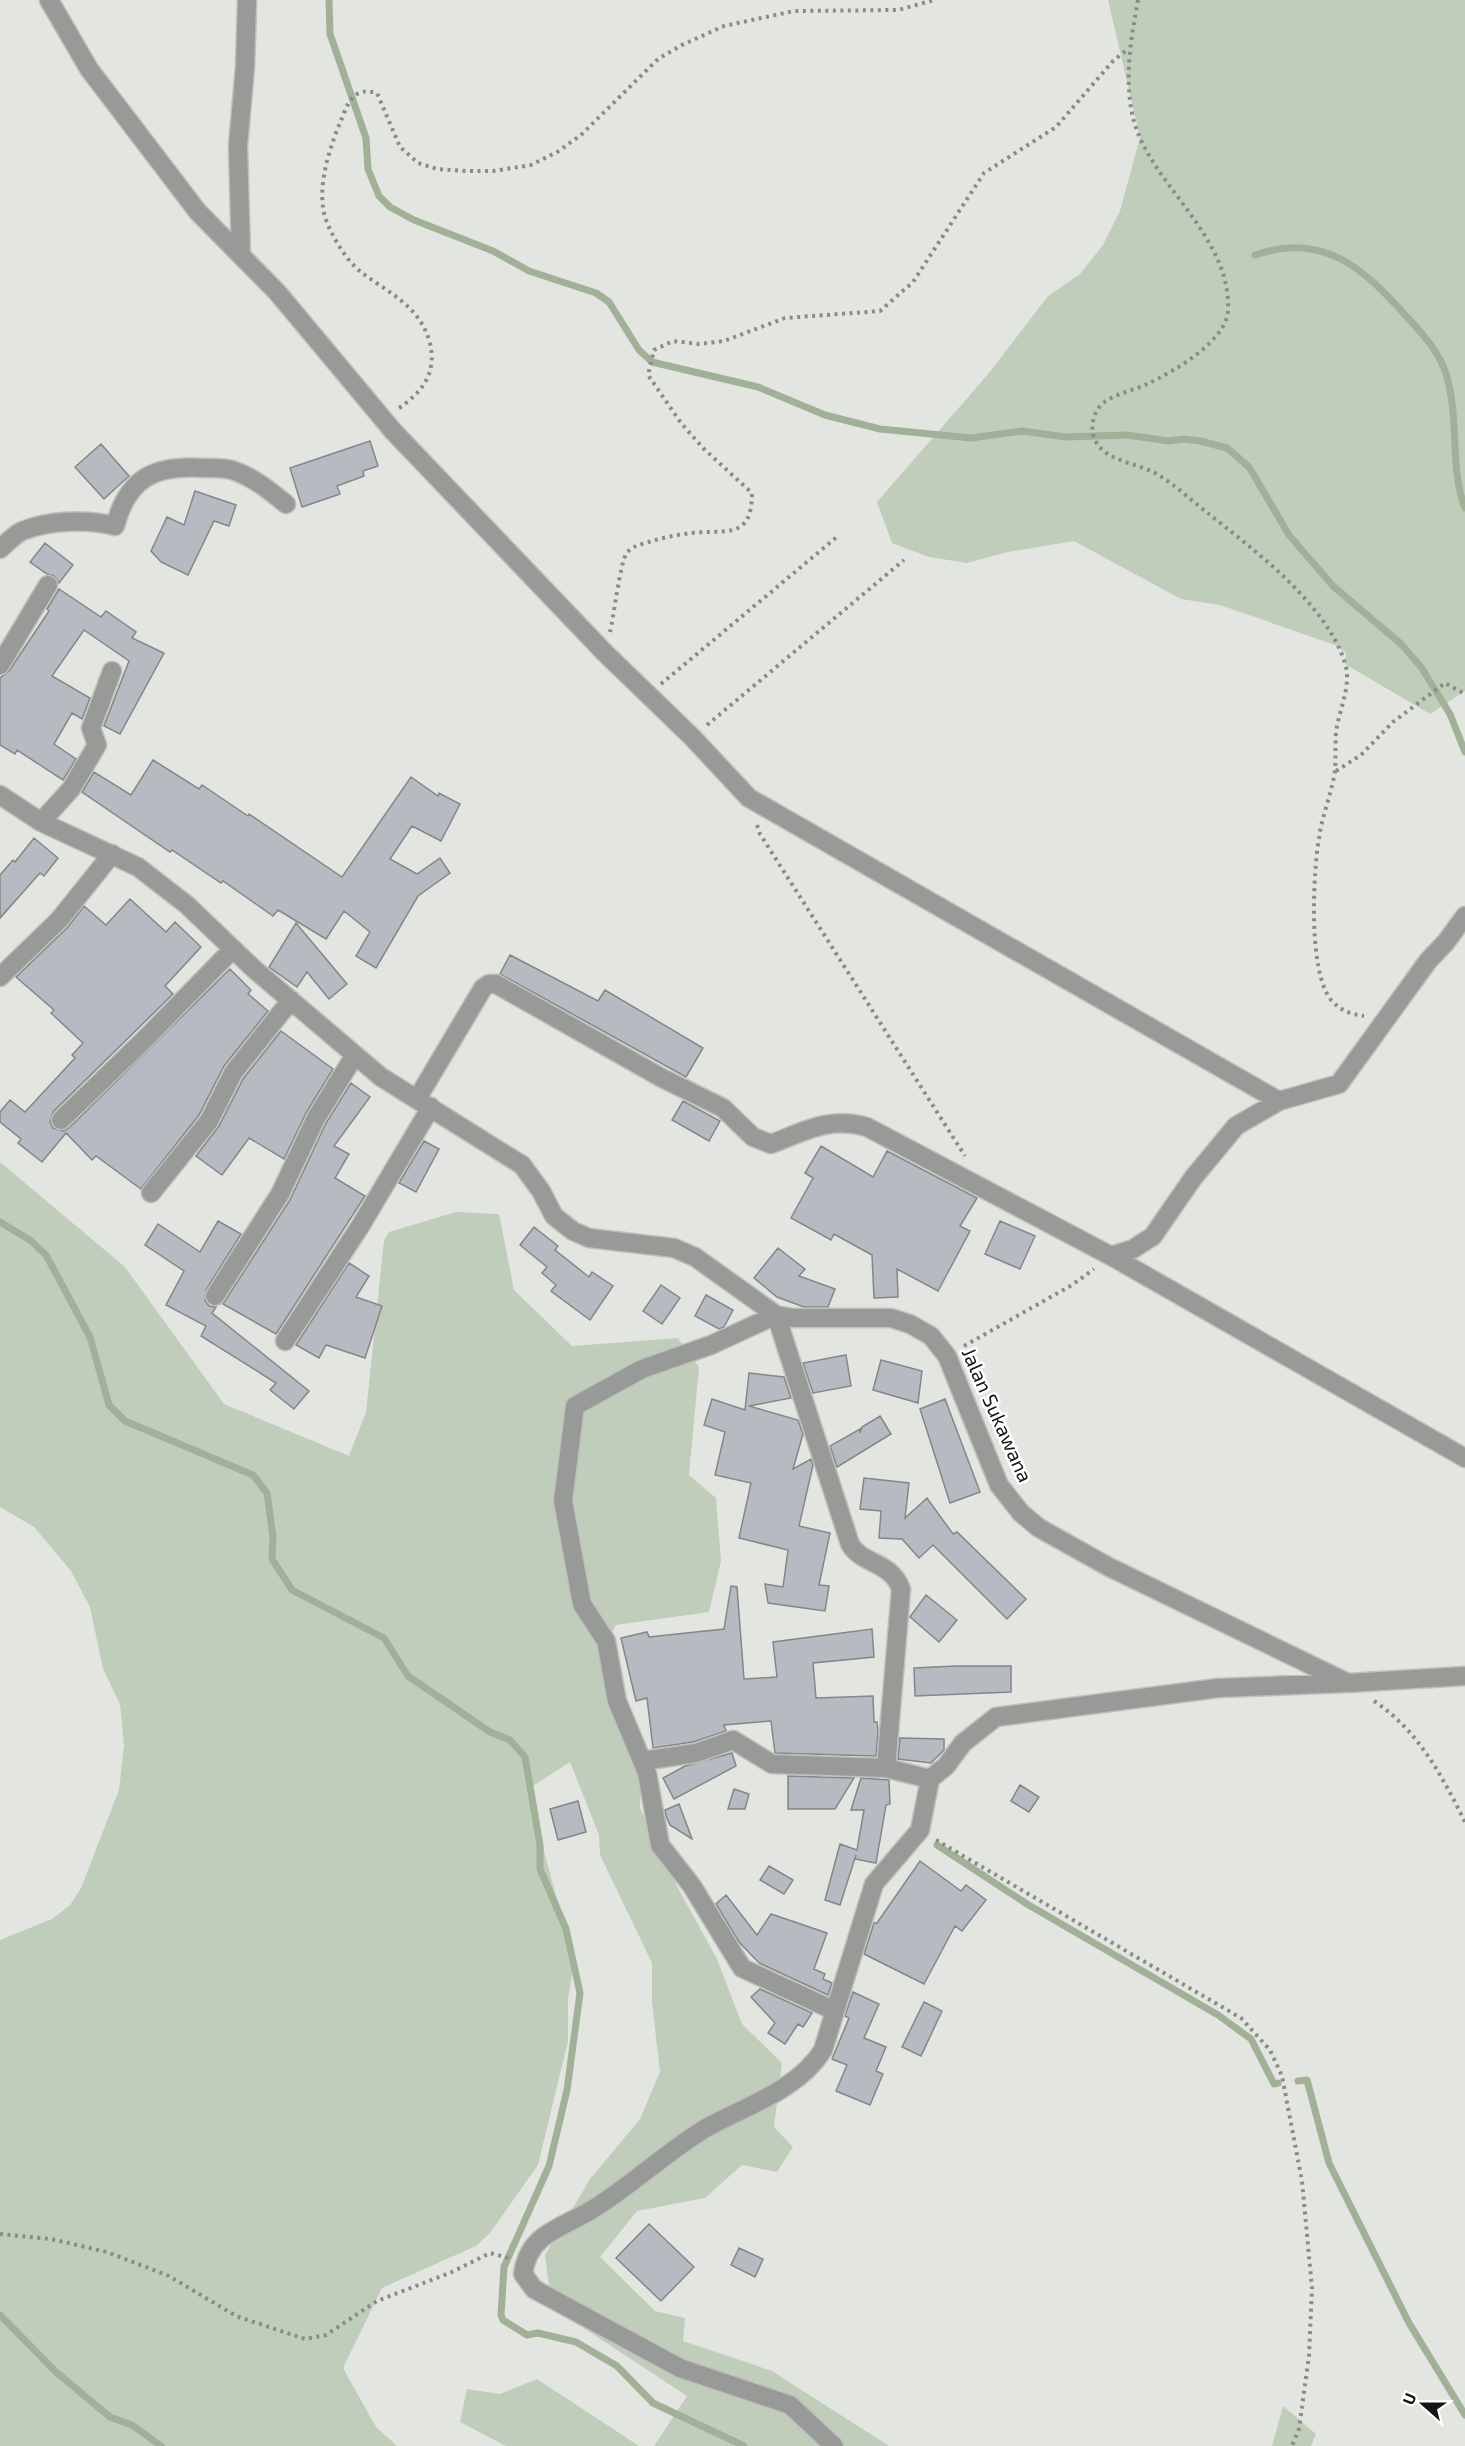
<svg xmlns="http://www.w3.org/2000/svg" width="1465" height="2446" font-family="'Exo 2',sans-serif">
<style>
.green{fill:#c1cdbb}
.lines{fill:none;stroke-linecap:round;stroke-linejoin:round}
.stream{stroke:#a0b197;stroke-width:7}
.building{fill:#b7bac0;stroke:#83868b;stroke-width:1.5}
.minor-casing{stroke:#bec1bb;stroke-width:21}
.path{stroke:#898b87;stroke-width:4;stroke-dasharray:3 4.5;stroke-linecap:butt}
.minor{stroke:#989a97;stroke-width:18}
.labels{text-anchor:middle;stroke-width:5;stroke-linejoin:round;paint-order:stroke}
.street-label{font-size:20px;fill:#151614;stroke:#fff}
</style>
<rect width="100%" height="100%" fill="#e3e6e0"/>
<!-- green -->
<path class="green" d="M1108 0H1465V691L1430 714 1345 664 1346 653 1335 645 1220 605 1181 599 1074 541 1008 552 967 563 929 557 892 543 877 502 989 373 1048 296 1080 274 1103 245 1120 211 1140 137Z
M0 1162 125 1267 224 1404 349 1456 366 1412 384 1240 389 1232 456 1212 499 1214 514 1290 572 1346 678 1338 699 1367 689 1475 716 1498 721 1561 709 1612 616 1625 601 1655 641 1778 640 1808 679 1890 717 1959 742 2024 782 2063 774 2127 793 2147 777 2172 742 2165 705 2198 637 2211 600 2257 655 2311 685 2318 683 2341 772 2371 889 2446H654L687 2396 558 2311 548 2280 545 2255 590 2179 640 2119 660 2072 652 2002V1963L600 1855 599 1835 570 1762 533 1786 544 1851 574 1963 568 1998V2041L538 2165 490 2233 476 2246 382 2288 343 2368 376 2427 397 2446H0V1940L52 1919 70 1905 81 1888 119 1790 124 1745 120 1704 103 1669 90 1607 71 1571 34 1527 0 1507Z
M537 2379 639 2446H506L460 2422 467 2389 500 2394Z
M1283 2406 1316 2434 1311 2446H1272Z"/>
<g class="lines">
<!-- stream -->
<path class="stream" d="M329 0 330 34 366 138 368 169 379 196 390 207 414 220 493 251 529 271 596 293 609 302 639 350 652 362 758 387 825 415 880 429 971 438 1022 431 1066 437 1127 435 1169 441 1184 439 1200 441 1227 448 1249 467 1289 535 1333 586 1401 644 1421 667 1450 714 1465 752
M1255 255C1324 231 1364 269 1407 317 1423 334 1441 354 1447 377 1459 418 1450 471 1465 508
M0 1222 30 1240 46 1255 90 1337 109 1405 125 1421 253 1475 267 1493 273 1537 272 1559 292 1590 384 1638 408 1676 490 1732 510 1740 525 1757 540 1845V1869L566 1929 580 1993 567 2090 549 2166 504 2267 501 2315 503 2320 527 2335 538 2333 576 2342 617 2366 653 2403 744 2446
M937 1845 1027 1904 1218 2015 1251 2039 1274 2084 1278 2083
M1298 2081 1307 2080 1329 2163 1409 2323 1465 2415
M0 2315 56 2372 110 2417 132 2425 161 2446"/>
</g>
<!-- building -->
<path class="building" d="M370 441 378 466 363 471 364 476 337 486 340 494 302 507 290 468Z
M101 444 129 476 104 499 75 467Z
M195 491 236 505 229 526 214 521 188 575 161 562 151 551 167 517 184 525Z
M45 543 73 565 59 583 54 576 47 574 30 562Z
M59 589 101 617 106 611 136 632 132 638 164 653 120 734 104 726 129 661 84 630 52 676 90 698 82 719 72 713 54 744 76 759 63 780 17 750 15 754 0 745V678L9 671 49 611 47 609Z
M153 760 199 789 202 785 248 816 249 814 342 877 411 777 438 796 439 793 460 804 441 841 412 826 390 859 417 874 440 858 450 873 418 896 376 968 356 956 370 932 344 911 326 939 278 910 273 916 223 881 221 883 172 850 170 852 82 792 94 772 131 795Z
M34 838 58 858 44 876 40 873 0 918V875L13 860 15 862Z
M130 899 166 932 175 922 201 947 165 986 173 994 53 1112 50 1122 53 1128 63 1131 69 1128 230 969 251 990 248 994 268 1011 224 1066 199 1115 141 1189 96 1156 92 1160 66 1133 42 1162 18 1143 21 1139 0 1122V1112L10 1100 25 1112 75 1058 72 1055 83 1043 51 1013 54 1010 16 977 67 928 84 906 106 925Z
M296 923 347 984 329 999 307 972 297 987 269 967Z
M510 955 598 1001 605 990 703 1048 686 1077 500 974Z
M281 1031 333 1069 306 1113 284 1159 249 1138 222 1175 196 1156 219 1126 243 1079Z
M351 1083 370 1097 334 1146 349 1154 335 1178 365 1196 276 1334 223 1304 290 1200 326 1123Z
M683 1101 720 1121 709 1141 672 1120Z
M424 1141 439 1149 416 1192 399 1183Z
M821 1146 873 1177 887 1151 977 1198 960 1226 970 1231 938 1291 897 1269 898 1297 874 1298 872 1255 834 1234 831 1240 791 1218 813 1178 805 1173Z
M218 1221 241 1234 206 1290 205 1301 209 1306 216 1307 212 1313 309 1391 294 1409 270 1390 276 1383 201 1336 206 1326 166 1305 184 1271 145 1245 158 1224 200 1252Z
M1000 1221 1035 1236 1020 1269 985 1254Z
M534 1227 558 1246 555 1250 589 1277 592 1272 613 1286 590 1320 551 1291 556 1285 542 1273 547 1267 520 1245Z
M778 1248 805 1269 799 1276 835 1289 828 1307H804L777 1297 754 1278Z
M349 1263 369 1276 356 1297 382 1306 365 1358 326 1345 319 1358 296 1345Z
M661 1285 680 1298 662 1324 643 1311Z
M706 1295 733 1310 724 1327 719 1329 695 1316Z
M846 1355 851 1386 813 1393 803 1363Z
M881 1360 922 1371 918 1403 873 1390Z
M749 1373 784 1377 791 1398 749 1406 798 1420 803 1434 793 1469 811 1459 813 1465 799 1526 830 1533 819 1585 829 1586 825 1611 768 1603 765 1584 783 1587 788 1550 739 1538 751 1483 715 1475 725 1432 704 1425 712 1399 745 1410Z
M945 1399 980 1492 950 1503 920 1409Z
M880 1416 891 1434 837 1467 830 1446 860 1429V1433L862 1427Z
M864 1478 909 1483 905 1518 927 1498 953 1534 957 1532 1026 1599 1007 1619 933 1545 919 1558 902 1539 879 1538 881 1511 860 1509Z
M731 1586 737 1587 744 1679 777 1677 773 1642 872 1629 874 1657 813 1663 816 1698 873 1696 874 1722H877L878 1731 876 1756 775 1753 771 1721 724 1725 726 1731 693 1742 653 1748 647 1698 636 1701 621 1638 647 1632 649 1637 724 1629Z
M926 1595 957 1620 939 1642 910 1617Z
M956 1666H1011V1692L915 1696 914 1668Z
M900 1738 944 1739V1750L931 1763 898 1759Z
M732 1753 736 1766 674 1799 663 1778 685 1766Z
M788 1776 854 1778 835 1809H788Z
M861 1778 889 1780 890 1804 886 1805 876 1863 855 1859 856 1855 840 1905 825 1900 840 1844 857 1850 864 1810H851Z
M1020 1785 1039 1797 1029 1812 1011 1801Z
M734 1789 749 1794 745 1809H728Z
M578 1801 586 1832 558 1840 550 1809Z
M679 1804 692 1839 670 1825 666 1816 665 1810Z
M920 1861 961 1891 966 1885 986 1900 962 1931 955 1926 924 1984 864 1954 874 1923H877Z
M769 1866 793 1880 784 1894 760 1880Z
M726 1895 757 1935 771 1914 827 1933 814 1969 825 1974 823 1979 832 1983 828 1995 759 1963 739 1942 716 1904Z
M760 1989 812 2013 803 2027 798 2024 785 2044 768 2033 775 2023 751 1997Z
M853 1992 879 2004 864 2038 886 2047 876 2071 883 2074 870 2105 836 2091 847 2065 832 2059 849 2018 845 2016Z
M924 2002 942 2011 921 2056 902 2047Z
M649 2224 694 2267 661 2301 616 2258Z
M739 2248 763 2259 755 2277 731 2265Z"/>
<g class="lines">
<!-- minor casing -->
<g class="minor-casing">
<path id="minor" d="M49 0 89 69 198 212 277 292 393 431 605 653 692 737 749 798 1279 1101
M241 255 238 146 245 67 247 0
M0 549C7 543 14 535 22 531 49 520 87 519 115 526 128 477 155 465 204 468 213 468 223 467 232 470 253 477 269 490 286 504
M0 665 48 585
M0 795 41 822 138 867 187 905 254 969 381 1077 522 1165 541 1191 554 1216 573 1231 589 1238 674 1248 695 1257 776 1315 793 1318H891L910 1324 931 1336 947 1356 999 1485 1021 1513 1039 1528 1109 1567 1348 1683 1465 1676
M41 822 71 789 97 745 91 728 112 671
M0 977 59 920 112 854
M417 1099 483 988 489 984H496L662 1078 723 1108 753 1137 771 1144C805 1131 830 1116 867 1127L1111 1256 1465 1458
M61 1120 146 1038 233 949
M151 1193 209 1121 233 1073 291 1000
M1111 1256 1133 1249 1153 1236 1193 1178 1236 1126 1279 1101 1339 1084 1428 961 1446 942 1465 916
M215 1296 280 1194 316 1118 355 1055
M285 1341 361 1225 431 1107
M642 1761 696 1753 733 1740 772 1764 886 1768
M835 2011 742 1968 692 1886 660 1845 647 1773 617 1701 606 1641 582 1604 563 1501 575 1406 642 1369 711 1345 776 1315 850 1544C862 1565 891 1561 901 1589L886 1768 930 1779
M834 2446 790 2405 680 2368 534 2289 523 2274C525 2260 531 2247 542 2238 559 2225 580 2218 598 2206 635 2182 668 2151 706 2128 746 2106 798 2090 823 2050L874 1884 920 1830 930 1779 946 1766 963 1743 996 1717 1218 1688 1346 1683"/>
</g>
<!-- path -->
<path class="path" d="M1138 0C1130 43 1121 96 1140 138 1165 194 1231 243 1228 310 1227 341 1173 372 1147 384 1135 390 1118 393 1106 401 1094 408 1089 427 1095 440 1106 463 1142 463 1160 476 1176 486 1190 499 1205 511 1253 549 1326 603 1345 663 1352 685 1339 710 1336 732 1335 745 1336 757 1335 770 1332 793 1322 815 1319 838 1313 874 1308 971 1331 1000 1341 1011 1350 1014 1364 1016
M399 408C424 391 438 371 429 340 419 306 388 292 362 273 346 261 325 227 323 207 319 179 331 144 342 118 349 100 355 87 377 93L400 147 418 163 437 169 466 171H493L531 165 559 151 582 134 658 59 682 45 724 26 794 11 898 10 934 0
M610 632C614 615 620 565 626 554 631 547 638 545 646 543 660 538 676 535 691 533 725 529 752 541 752 493L704 449 681 423 648 375 654 350 673 341 699 344 724 341 785 318 880 311 913 282 984 173 1056 127 1113 61 1128 49
M661 684 838 536
M707 725 904 560
M1336 771 1361 755 1393 722 1445 683 1465 694
M757 825 760 834 965 1156
M964 1346 1072 1285 1094 1269
M1374 1701C1418 1730 1442 1776 1465 1822
M936 1840 1241 2018 1270 2050 1282 2076 1302 2181 1312 2288 1309 2356 1299 2429 1292 2446
M0 2234 51 2239 107 2252 169 2276 236 2316 305 2339 326 2335 377 2301 452 2272 490 2253 509 2258"/>
<!-- minor -->
<use href="#minor" class="minor"/>
</g>
<g class="labels">
<!-- street labels -->
<g class="street-label">
<text transform="translate(997 1415) rotate(66)" y="7">Jalan Sukawana</text>
</g>
</g>
<!-- north arrow -->
<g transform="translate(1423 2404) rotate(291)" stroke="#ffffff" stroke-width="4.5" paint-order="stroke">
<path d="M0-4.5L10 22L0 15L-10 22Z" fill="#151614"/>
<text y="-9" font-size="16" font-weight="bold" text-anchor="middle" fill="#151614">U</text>
</g>
</svg>
